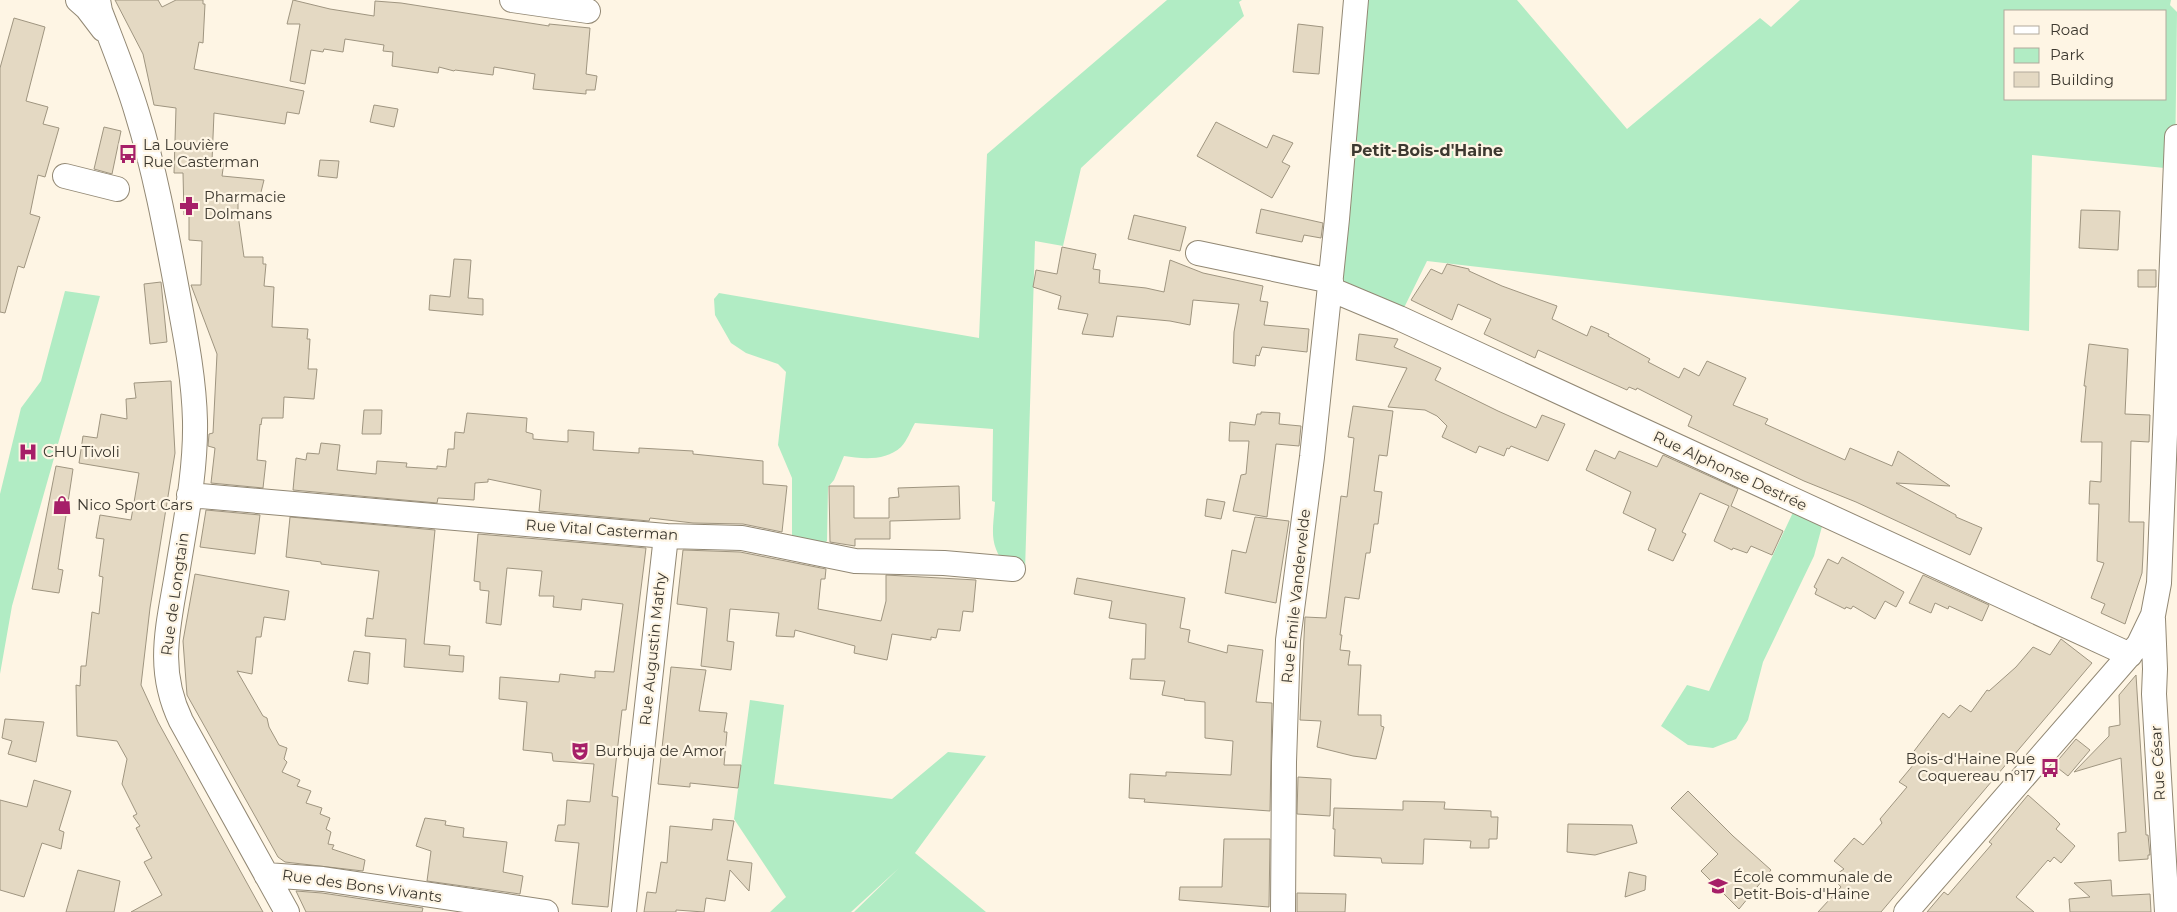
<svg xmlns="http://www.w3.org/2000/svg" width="2177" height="912" font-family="Montserrat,sans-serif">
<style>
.green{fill:#b1ecc4;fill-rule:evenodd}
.building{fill:#e4d9c3;stroke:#9f9580}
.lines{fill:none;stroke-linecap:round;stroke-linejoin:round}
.minor-casing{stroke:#928874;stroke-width:26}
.minor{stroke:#fff;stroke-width:24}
.labels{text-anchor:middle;stroke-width:4.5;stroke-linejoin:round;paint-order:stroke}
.poi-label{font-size:15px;fill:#3d3930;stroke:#fef5e4;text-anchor:start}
.street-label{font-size:15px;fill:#3d3930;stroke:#fef5e4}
.neighbourhood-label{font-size:16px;font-weight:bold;fill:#3d3930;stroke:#fef5e4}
</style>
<rect width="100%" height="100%" fill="#fef5e4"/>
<!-- green -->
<path class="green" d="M1167 0H1242L1239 2 1244 16 1081 168 1063 246 1035 241 1025 571 1008 569C988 543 993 533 995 502L992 501 993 429 915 423C911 430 907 441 901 447 886 461 863 459 844 456L834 480 828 487 827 541 820 546 792 538V478L778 445 786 372 778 364 746 353 731 343 715 315 714 299 719 293 979 338 987 154Z
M1356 0H1517L1627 129 1760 18 1771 27 1800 0H2171L2170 5 2177 12 2175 169 2032 155 2029 331 1427 261 1399 318 1330 289ZM2006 11H2166V99H2006Z
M65 291 100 296 12 606 0 674V494L21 408 41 381Z
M1796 506 1824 519 1814 556 1763 662 1748 720 1736 739 1713 748 1688 745 1661 726 1687 685 1709 691Z
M750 700 784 705 774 784 892 799 948 752 986 756 915 853 986 912H854L899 868 851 912H770L786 897 734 819Z"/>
<!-- building -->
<path class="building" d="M115 0H158L162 7 176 0H203V4H205L203 43 199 42 194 69 304 91 299 114 287 112 285 124 214 113 212 161 224 162 222 176 264 180 260 196 238 195V215L244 257H263V264H266L264 286 274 287 272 327 308 329 307 339H310L308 369H317L314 399 284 397 283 418H262L261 425 260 424 257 460 266 461 263 488 211 483 215 448 208 446 209 434 213 433 217 354 191 285H201L202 241 189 240V215H184L183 173H174L176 108 154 105 143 54Z
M293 0 330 9 374 16 375 1 401 3 549 26V24L590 28 586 74 597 76 595 90H586V94L533 89 535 74 494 67 493 75 455 70 454 71 439 67 438 73 392 66 393 52 383 51 384 45 345 39 343 52 324 49 323 52 311 50 305 84 290 81 300 24H287Z
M14 18 45 27 26 101 48 107 43 124 59 128 45 177 38 175 30 214 40 217 24 268 18 266 5 313 0 312V68Z
M1298 24 1323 27 1319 74 1293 72Z
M374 105 398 109 394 127 370 122Z
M1216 122 1267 148 1273 135 1293 143 1282 162 1290 166 1272 198 1197 156Z
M104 127 121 131 112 174 94 169Z
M320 160 339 161 337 178 318 176Z
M1261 209 1323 223 1321 238 1304 235 1302 242 1256 233Z
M2081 210 2120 211 2118 250 2079 248Z
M1134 215 1186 227 1180 251 1128 239Z
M1062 247 1096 254 1093 269 1100 270 1099 283 1146 288 1164 292 1170 260 1203 273 1263 286 1260 301 1268 302 1264 325 1309 329 1307 352 1262 347 1259 356 1256 355 1255 366 1233 363 1234 332 1239 304 1193 300 1190 325 1170 321 1117 316 1113 337 1082 334 1088 314 1058 309 1061 296 1033 287 1036 270 1057 274Z
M454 259 471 260 468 298 483 299V315L429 310 430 295 450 297Z
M1447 264 1469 269V271L1502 286 1557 306 1552 319 1587 336 1591 326 1609 334 1608 336 1650 359 1648 362 1679 378 1684 368 1699 376 1707 361 1746 378 1733 405 1768 419 1765 424 1845 460 1850 448 1892 466 1898 451 1950 486 1896 483 1956 515V517L1982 528 1970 555 1856 502 1804 481 1688 426 1692 416 1637 388 1636 390 1629 387 1627 390 1538 350 1535 358 1484 334 1491 319 1458 304 1452 320 1411 300 1431 269 1442 274Z
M2138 270H2156V287H2138Z
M161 282 167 342 150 344 144 284Z
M1359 334 1398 339 1394 347 1441 368 1435 380 1498 411 1536 428 1542 415 1565 424 1548 461 1511 446 1509 449 1507 448 1504 456 1479 446 1476 453 1442 437 1447 426 1437 416 1425 410 1388 407 1407 368 1356 360Z
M2089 344 2128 349 2125 414 2150 415 2149 442 2131 441 2129 522H2144L2143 555 2142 573 2125 624 2101 613 2105 604 2091 598 2104 563 2097 561 2099 504H2089L2090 481 2101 482 2102 442H2081L2086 386H2084Z
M171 381 175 453 150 608 141 685 158 722 263 912H131L162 895 144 862 152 858 136 828 140 826 133 816 137 814 122 784 127 759 117 741 77 736 76 685 80 686 81 666H86L92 612 99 614 103 577 99 576 104 539 96 538 100 515 131 520 139 473 79 463 83 436 97 438 101 414 127 419 126 399 136 398 134 383Z
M1353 406 1393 411 1387 456 1379 455 1374 491 1382 492 1378 524H1374L1370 553H1366L1359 599 1345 597 1340 635H1342L1340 650 1350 651 1348 665H1361L1358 715H1381V726L1384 727 1376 759 1353 756 1317 747 1321 721 1300 720 1305 617 1326 618 1341 496 1347 497 1354 438 1348 437Z
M364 410H382L381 434H362Z
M1261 412 1280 413 1279 424 1301 426 1299 446 1276 444 1267 517 1233 511 1241 475 1246 474 1249 441H1229L1230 422 1255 425 1257 414H1261Z
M467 413 527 418 526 432 533 434V439L568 442V430L594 432 593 450 639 453V448L693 451V454L763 461V484L787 486 782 532 743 524 693 523 650 518 649 521 539 511 541 490 488 479V482L475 483 474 500 438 498 437 503 293 490 296 458 306 460 307 453 319 454 321 443 340 445 337 470 376 474 377 461 407 463 406 467 437 469V466L446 467 448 449H454L455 432 464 433Z
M1595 450 1615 459 1619 451 1657 467 1663 455 1738 489 1731 506 1783 531 1772 555 1751 546 1747 553 1733 548 1732 550 1714 541 1729 506 1700 493 1682 532 1686 534 1673 561 1648 550 1656 529 1623 513 1631 492 1586 470Z
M56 466 73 469 58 569 63 570 59 593 32 589Z
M829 486H854V518H889V498L899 497 898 488 959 486 960 519 890 521V539H855V546L830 542Z
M1207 499 1225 502 1221 519 1205 516Z
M206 510 260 515 255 554 200 547Z
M290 517 435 530 424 644 450 646 449 655 464 656 463 672 404 667 406 639 365 636 367 618 373 619 379 571 321 564V562L286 557Z
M1255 517 1289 521 1276 603 1225 593 1232 550 1246 553Z
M478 534 646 548 626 710H622L612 796 618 797 608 907 572 904 579 843 555 841 558 825H565L567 800 590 802 594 764 553 761 552 753 523 750 527 702 499 699 500 677 559 682 560 674 595 678V671L614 672 623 604 582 599 581 610 553 607 554 596H539L542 571 507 568 501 625 486 623 489 591 480 590V582L474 581Z
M683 550 740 552 826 569 825 579H821L818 609 881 621 886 601V575L976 580 973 612 963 611 960 631 938 629 936 638 931 637V640L892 634 887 660 854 653 855 646 795 630 794 637 776 636 779 613 730 609 727 641 734 642 731 670 701 666 707 608 677 604Z
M1842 557 1904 592 1896 607 1885 601 1875 619 1853 606 1851 609 1846 607 1845 609 1815 594 1817 589 1814 587 1828 559 1838 564Z
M195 574 289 591 285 620 264 617 261 637H256L252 674 237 671 263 716 267 718 269 727 279 745 287 748 284 759 287 762 282 772 300 780 297 786 311 791 306 803 322 808 320 814 330 818 326 829 331 832 328 844 334 845 332 849 365 860 363 871 285 862 278 857 187 695 183 641Z
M1923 575 1989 605 1982 621 1949 606 1948 609 1935 603 1931 613 1909 603Z
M1077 578 1185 598 1180 628 1190 630 1188 642 1227 653 1228 645 1263 650 1256 702 1272 703 1270 811 1144 802 1145 799 1129 798 1130 774 1166 776V772L1231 775 1233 741 1205 738V702L1184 700 1185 699 1162 695 1165 681 1130 679 1132 659H1145L1146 624 1109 618 1112 601 1074 594Z
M2061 639 2092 663 1881 912H1818L1841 887 1832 877 1844 869 1834 861 1854 838 1863 845 1882 823 1880 819 1907 787 1899 782 1914 764 1908 759 1943 713 1949 718 1960 705 1971 712 1987 690 1989 691 2016 667 2033 647 2050 655Z
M354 651 370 653 368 684 348 681Z
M671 667 706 670 699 711 727 713 724 732H727L724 765H741L738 788 690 783V787L658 784Z
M2136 675 2146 835H2148L2150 855H2148V859L2119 861 2118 833 2126 832 2121 758 2074 772 2109 736V727L2120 725 2119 695Z
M5 719 44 722 36 762 8 754 12 741 2 738Z
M2076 739 2090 750 2068 776 2054 765Z
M1298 777 1331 779 1330 816 1297 814Z
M34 780 71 791 59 830 64 832 61 849 42 843 24 897 0 890V800L27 807Z
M1688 791 1733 836 1771 870 1739 909 1701 871 1718 854 1671 808Z
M2028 795 2055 819 2060 824 2056 829 2075 846 2061 863 2054 857 2050 862 2048 860 2016 897 2034 912H1927L1944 892 1948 895 1992 844 1989 842Z
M1403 801 1445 802 1444 809 1491 811V817H1498L1497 839H1489V848H1470L1471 841 1424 839 1423 864 1382 863 1381 858 1334 856 1335 829H1333L1334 808 1403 810Z
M425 818 446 821 445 825 464 828 463 837 507 842 503 872 523 876 520 894 427 881 431 851 416 846Z
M713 819 734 821 727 860 752 863 749 891 730 870 725 901 706 898 704 912 676 910V912H644L647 892 656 893 661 862 667 863 670 826 712 830Z
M1568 824 1632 825 1637 843 1595 855 1567 852Z
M1224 839H1270L1269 907 1179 900 1180 887H1222Z
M78 870 120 881 114 912H66Z
M1629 872 1646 876 1645 890 1625 897Z
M2111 880 2112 896 2150 894 2151 912H2070L2069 899 2090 897 2074 883Z
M296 891 322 893 423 908 422 912H306Z
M1297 893 1346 894 1345 912H1297Z"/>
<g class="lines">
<!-- minor casing -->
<g class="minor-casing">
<path id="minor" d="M78 0 87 8 103 29
M98 0 100 11C113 45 127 79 137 113 155 171 166 231 177 290 185 333 194 377 195 421 196 472 185 524 177 574 168 628 156 669 181 721L287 912
M512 0 588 11
M65 176 117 189
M1198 253 1331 281
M1330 289 1399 318 2130 655
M189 495 666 536 742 538 855 561 944 563 1013 569
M2153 619 2155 669 2154 694 2167 912
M266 875 323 879 546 912
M624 912 666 536
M1283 912 1284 762 1288 640 1312 457 1337 219 1356 0
M1906 912 2139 644 2153 615 2159 583 2177 137"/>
</g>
<!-- minor -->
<use href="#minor" class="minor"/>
</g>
<!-- icons -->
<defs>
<g id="bus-bare" transform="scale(1.5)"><path d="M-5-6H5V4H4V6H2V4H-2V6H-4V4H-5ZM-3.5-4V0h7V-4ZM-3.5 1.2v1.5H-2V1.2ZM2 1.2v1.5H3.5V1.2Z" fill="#a61f68" stroke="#fef5e4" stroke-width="2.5" paint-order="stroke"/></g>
<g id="pharmacy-bare" transform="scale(1.5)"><path d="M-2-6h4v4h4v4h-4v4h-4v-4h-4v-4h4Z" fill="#a61f68" stroke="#fef5e4" stroke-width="2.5" paint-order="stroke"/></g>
<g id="hospital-bare" transform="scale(1.5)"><path d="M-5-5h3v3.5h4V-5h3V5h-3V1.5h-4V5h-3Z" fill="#a61f68" stroke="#fef5e4" stroke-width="2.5" paint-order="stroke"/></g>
<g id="shop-bare" transform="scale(1.5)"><path d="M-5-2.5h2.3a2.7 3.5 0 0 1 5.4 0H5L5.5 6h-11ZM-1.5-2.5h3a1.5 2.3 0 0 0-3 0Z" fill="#a61f68" stroke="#fef5e4" stroke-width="2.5" paint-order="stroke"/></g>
<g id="theatre-bare" transform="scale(1.5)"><path d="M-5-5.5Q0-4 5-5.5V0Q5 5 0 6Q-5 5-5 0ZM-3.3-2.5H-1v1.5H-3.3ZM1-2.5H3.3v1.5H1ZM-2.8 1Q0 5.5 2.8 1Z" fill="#a61f68" stroke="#fef5e4" stroke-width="2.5" paint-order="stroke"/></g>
<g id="school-bare" transform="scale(1.5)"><path d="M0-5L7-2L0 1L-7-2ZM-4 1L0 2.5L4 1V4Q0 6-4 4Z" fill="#a61f68" stroke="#fef5e4" stroke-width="2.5" paint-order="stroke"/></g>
</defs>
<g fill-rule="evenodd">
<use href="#bus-bare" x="128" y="154"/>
<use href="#pharmacy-bare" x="189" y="206"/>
<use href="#hospital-bare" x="28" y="452"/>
<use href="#shop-bare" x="62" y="505"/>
<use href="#theatre-bare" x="580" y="751"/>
<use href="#bus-bare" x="2050" y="768"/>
<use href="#school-bare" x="1718" y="886"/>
</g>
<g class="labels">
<!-- poi labels -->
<g class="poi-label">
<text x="143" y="150">La Louvière<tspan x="143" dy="17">Rue Casterman</tspan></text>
<text x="204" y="202">Pharmacie<tspan x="204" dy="17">Dolmans</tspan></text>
<text x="43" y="457">CHU Tivoli</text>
<text x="77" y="510">Nico Sport Cars</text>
<text x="595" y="756">Burbuja de Amor</text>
<text x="2035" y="764" text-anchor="end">Bois-d'Haine Rue<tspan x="2035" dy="17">Coquereau n°17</tspan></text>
<text x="1733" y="882">École communale de<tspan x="1733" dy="17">Petit-Bois-d'Haine</tspan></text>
</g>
<!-- street labels -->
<g class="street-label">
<text transform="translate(1730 471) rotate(25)" y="5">Rue Alphonse Destrée</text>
<text transform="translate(602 530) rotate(4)" y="5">Rue Vital Casterman</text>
<text transform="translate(175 594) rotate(-82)" y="5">Rue de Longtain</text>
<text transform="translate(1296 596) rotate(-84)" y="5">Rue Émile Vandervelde</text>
<text transform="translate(653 649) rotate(-84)" y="5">Rue Augustin Mathy</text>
<text transform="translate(2158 763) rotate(-93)" y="5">Rue César</text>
<text transform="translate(362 886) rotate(8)" y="5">Rue des Bons Vivants</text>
</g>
<!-- neighbourhood labels -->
<g class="neighbourhood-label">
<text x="1427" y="156">Petit-Bois-d'Haine</text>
</g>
</g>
<!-- legend -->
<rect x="2004" y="10" width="162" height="90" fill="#fef5e4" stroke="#b1aa9c"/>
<rect x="2014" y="26" width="25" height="8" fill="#ffffff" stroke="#b1aa9c"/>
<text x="2050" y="35" font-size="15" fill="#3d3930">Road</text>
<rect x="2014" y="48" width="25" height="15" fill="#b1ecc4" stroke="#b1aa9c"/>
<text x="2050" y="60" font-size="15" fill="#3d3930">Park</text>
<rect x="2014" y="72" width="25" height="15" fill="#e4d9c3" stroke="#b1aa9c"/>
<text x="2050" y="85" font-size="15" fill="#3d3930">Building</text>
</svg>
